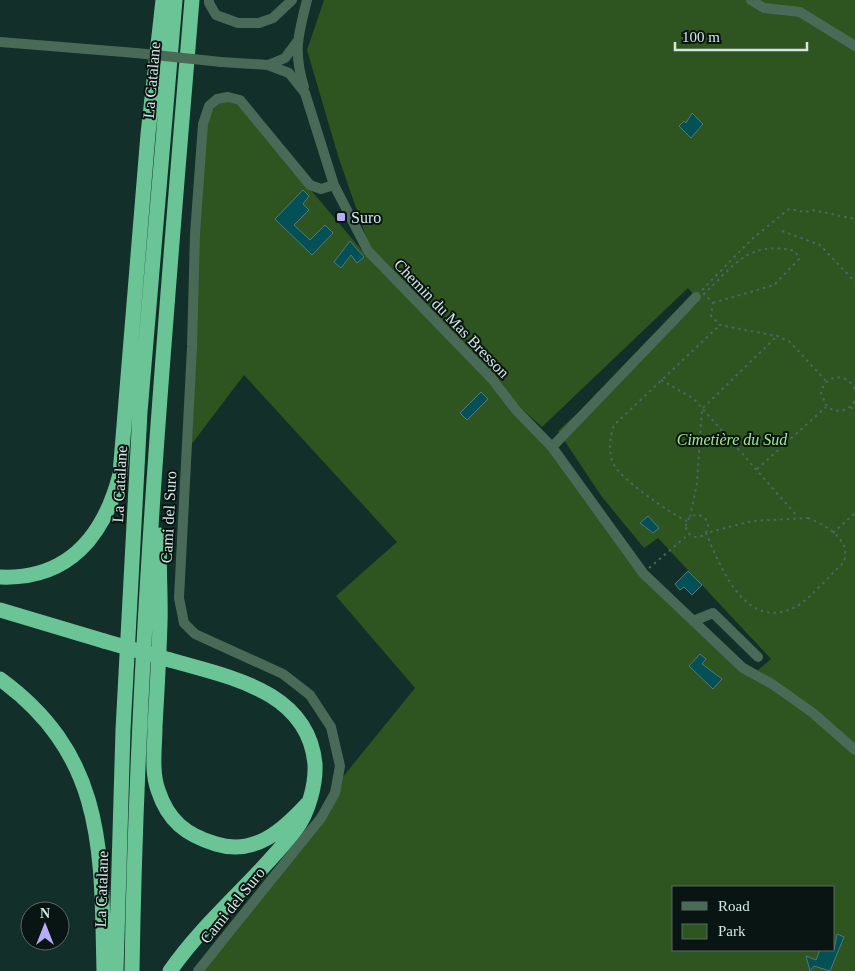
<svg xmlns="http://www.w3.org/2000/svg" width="855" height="971" font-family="'Times New Roman',serif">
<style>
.green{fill:#2e5420;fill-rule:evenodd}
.building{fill:#035056;stroke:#57777a}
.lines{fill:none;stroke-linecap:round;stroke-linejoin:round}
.path{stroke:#4d6662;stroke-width:2;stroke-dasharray:2.5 4;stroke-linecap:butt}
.minor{stroke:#486a57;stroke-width:10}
.highway{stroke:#6ac496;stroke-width:15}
.minor-bridge{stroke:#486a57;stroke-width:10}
.highway-bridge{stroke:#6ac496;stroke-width:15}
.poi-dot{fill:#b6acf8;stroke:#091512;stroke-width:2}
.labels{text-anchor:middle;stroke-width:4;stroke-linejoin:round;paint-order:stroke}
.street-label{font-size:16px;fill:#d5e6e2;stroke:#091512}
.poi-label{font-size:16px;fill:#d5e6e2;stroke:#091512;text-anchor:start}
.park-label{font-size:16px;font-style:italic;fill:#a4e88c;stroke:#091512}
</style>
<rect width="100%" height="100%" fill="#122f2a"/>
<!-- green -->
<path class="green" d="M324 0H855V744L757 671 771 659 658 538 644 548 602 497 558 431 699 302 688 288 542 427 520 407 370 248 339 159 307 50Z
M228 101 237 103 365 254 489 382 549 449 640 575 770 688 810 716 855 755V971H203L325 820 342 778 415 688 336 596 397 542 244 375 191 445 199 234 207 125C212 111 213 104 228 101ZM674 887H834V950H674Z"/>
<!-- building -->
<path class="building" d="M692 113 703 124 691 138 679 126 684 121 686 123Z
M303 190 309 196 303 204 309 210 294 225 310 240 325 225 333 233 312 255 275 219Z
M350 241 364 257 357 263 351 255 341 268 334 262Z
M481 392 488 399 467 420 460 413Z
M648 516 659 528 653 533 640 523Z
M688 571 702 585 692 595 684 587 680 590 675 584Z
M700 654 706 659 702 664 722 679 713 689 689 666Z
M837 934 844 937 830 971 814 966 810 971 806 956 816 960 820 950H834Z"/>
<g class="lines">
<!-- path -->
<path class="path" d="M782 231 820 245 855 282
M702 290 752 239 789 209 805 212 812 210 855 219
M713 303 774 285 799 259 795 251C748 240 735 265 704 294L713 303 711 316 720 325 777 336 790 342 826 381
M661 380 694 399 798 517
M855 389C846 372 825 374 821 393L827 407C838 413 847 412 855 401
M851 407 855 412
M757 469 826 407
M686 526a11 11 0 1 1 22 0a11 11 0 1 1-22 0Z
M690 517 697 483 702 409 776 337
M808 518C827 526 851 539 844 562 832 573 810 599 797 606 746 634 721 568 706 533L752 521Z
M687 521C671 514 620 479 613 463 608 451 610 437 614 425L720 325
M833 533 855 513
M649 568 689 534"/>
<!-- minor -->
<path class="minor" d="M209 0V3L216 15 238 23H259L273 18 292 0
M751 0 764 8 800 12 855 46
M0 42 136 53
M221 62 268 65 289 73 305 93 334 185 368 251 492 379 516 410 552 447 643 573 743 668 772 684 813 713 855 750
M268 65 285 58 297 42
M304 87C293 51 298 36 307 0
M552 447 696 297
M693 621 713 613 758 657
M198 971 321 818 335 793 340 766 331 727 310 695 283 674 195 634 184 623 179 598 192 347 195 234 203 124 209 106 217 99 228 97 240 100 310 185 321 189 334 185"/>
<!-- highway -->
<path class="highway" d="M160 535C158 564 161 594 160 623 159 657 157 692 155 726 155 746 151 771 158 790 168 821 186 835 216 844 255 856 283 830 307 804
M0 577C69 580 104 536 120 474L148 134 163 0
M0 610 104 641
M170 660C228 677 308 690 315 764 316 785 308 813 296 829 258 879 206 919 170 971
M0 679C107 757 101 853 104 971
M116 971 123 730 140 412 175 0
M132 971C137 646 165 323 192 0"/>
<!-- minor-bridge -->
<path class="minor-bridge" d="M136 53 221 62"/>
<!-- highway-bridge -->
<path class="highway-bridge" d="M104 641 170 660"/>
</g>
<!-- markers -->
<rect class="poi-dot" x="336" y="212" width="10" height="10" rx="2.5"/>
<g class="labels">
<!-- street labels -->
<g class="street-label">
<text transform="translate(151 80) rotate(-85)" y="6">La Catalane</text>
<text transform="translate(452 318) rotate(46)" y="6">Chemin du Mas Bresson</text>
<text transform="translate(119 484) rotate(-87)" y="6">La Catalane</text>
<text transform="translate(168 517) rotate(-87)" y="6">Cami del Suro</text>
<text transform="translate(101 889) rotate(-88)" y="6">La Catalane</text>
<text transform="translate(232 905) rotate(-51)" y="6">Cami del Suro</text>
</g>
<!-- poi labels -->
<g class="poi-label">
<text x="351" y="223">Suro</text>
</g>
<!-- park labels -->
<g class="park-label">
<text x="732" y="445">Cimetière du Sud</text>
</g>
</g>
<!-- legend -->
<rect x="672" y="886" width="162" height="65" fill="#091512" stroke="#5b6965"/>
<rect x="682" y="902" width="25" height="8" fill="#486a57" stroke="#5b6965"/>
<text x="718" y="911" font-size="15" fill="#d5e6e2">Road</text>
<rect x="682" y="924" width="25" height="15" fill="#2e5420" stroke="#5b6965"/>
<text x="718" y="936" font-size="15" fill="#d5e6e2">Park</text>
<!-- north arrow -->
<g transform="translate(45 926)"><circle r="24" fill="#091512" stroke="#5b6965"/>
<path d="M0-4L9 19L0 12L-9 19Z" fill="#b6acf8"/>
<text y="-8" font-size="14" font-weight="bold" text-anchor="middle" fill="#d5e6e2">N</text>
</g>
<!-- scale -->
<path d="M675 42v8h132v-8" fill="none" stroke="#d5e6e2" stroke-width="2.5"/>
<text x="682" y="42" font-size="15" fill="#d5e6e2" stroke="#091512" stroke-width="4" paint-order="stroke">100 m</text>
</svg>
